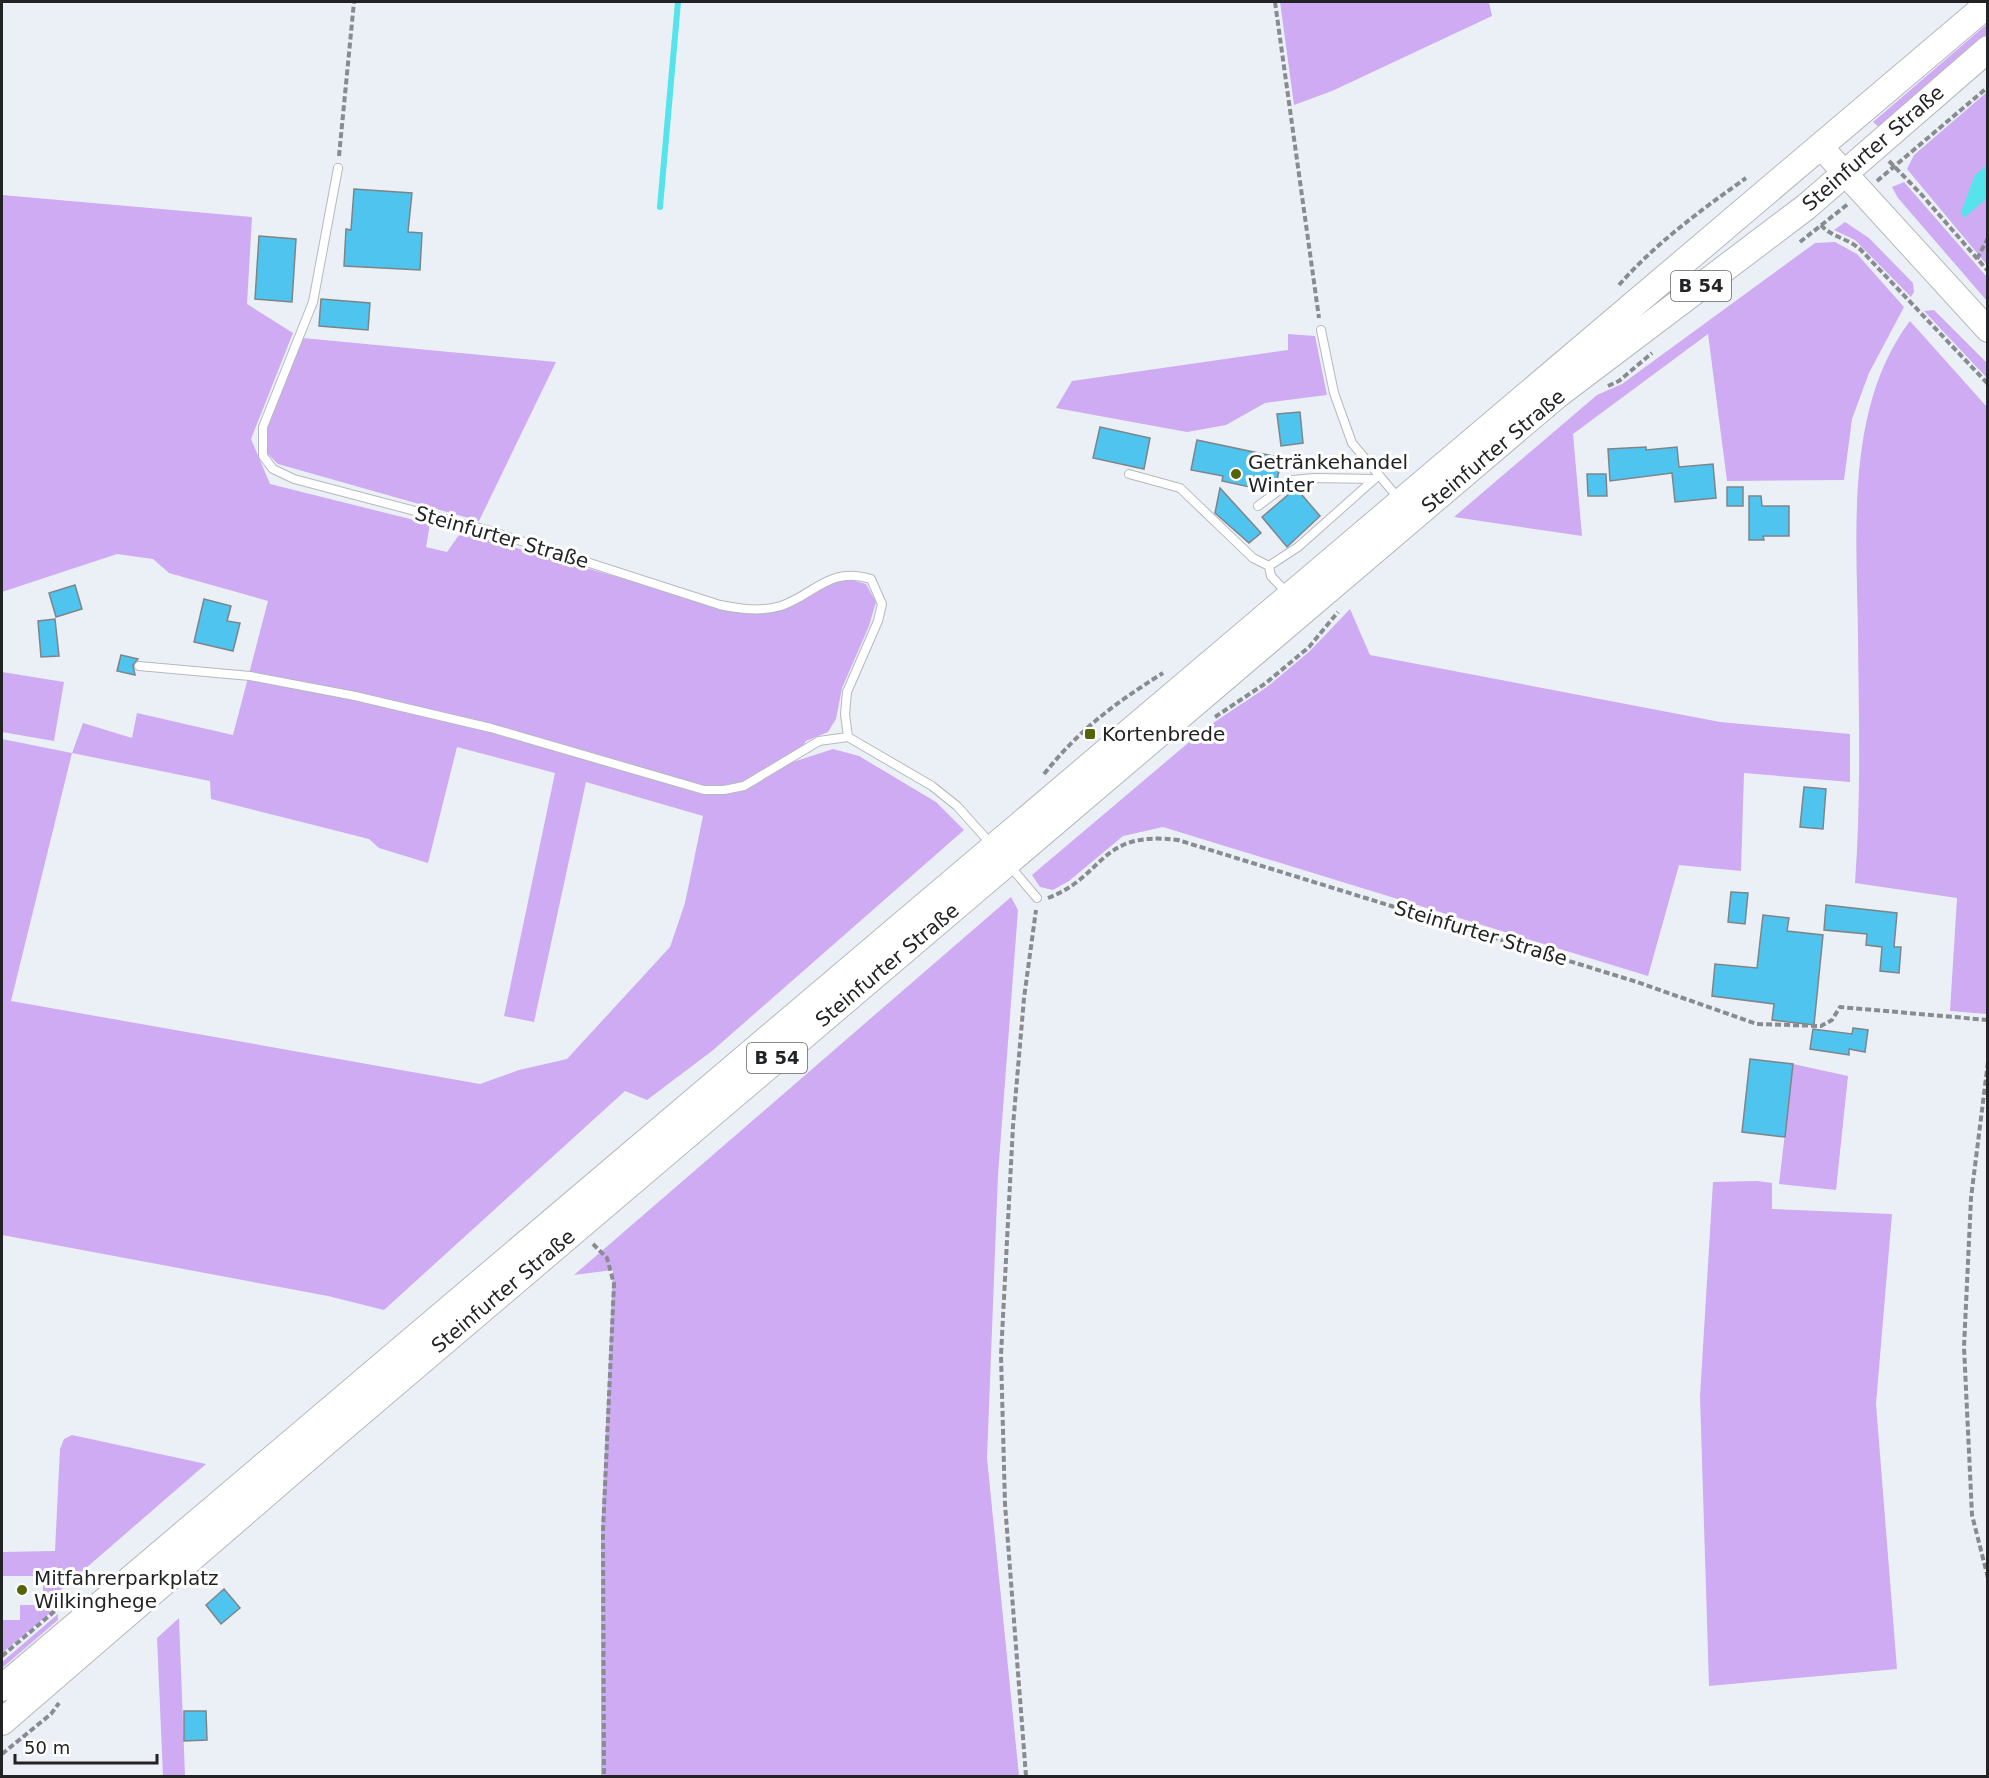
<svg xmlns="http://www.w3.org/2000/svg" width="1989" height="1778" font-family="'DejaVu Sans',sans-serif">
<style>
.green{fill:#cfabf4;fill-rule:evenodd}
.water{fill:#55e4eb}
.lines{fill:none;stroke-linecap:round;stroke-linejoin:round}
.stream{stroke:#55e4eb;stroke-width:6}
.building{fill:#4ec4ef;stroke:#7e8588;stroke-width:1.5}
.lane-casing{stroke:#b4b9be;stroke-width:10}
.secondary-casing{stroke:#b4b9be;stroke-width:26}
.primary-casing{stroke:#b4b9be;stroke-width:28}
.path{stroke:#888b8f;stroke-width:4;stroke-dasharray:6 3;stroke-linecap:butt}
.lane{stroke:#fff;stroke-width:8}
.secondary{stroke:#fff;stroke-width:24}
.primary{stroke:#fff;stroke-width:26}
.poi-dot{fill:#556307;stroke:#fff;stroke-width:2}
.labels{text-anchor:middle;stroke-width:6;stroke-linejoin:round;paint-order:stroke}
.shield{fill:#fff;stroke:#646566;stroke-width:1.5}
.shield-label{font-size:18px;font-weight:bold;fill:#212325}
.street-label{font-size:20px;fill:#212325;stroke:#fff}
.poi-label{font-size:20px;fill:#212325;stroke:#fff;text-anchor:start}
</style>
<rect width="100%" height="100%" fill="#ebf0f6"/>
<!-- green -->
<path class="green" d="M1280 2H1489L1492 16 1332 91 1294 105Z
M1987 24V36L1879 127 1873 122Z
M1987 92V265L1907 169 1914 155Z
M1904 182 1987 277V301L1898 198 1892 187Z
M2 195 252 217 247 304 293 333 251 439 270 484 430 524 426 547 447 552 461 532 746 614 781 609 844 578 866 584 876 602 869 626 842 688 836 719 828 732 806 741 793 762 833 749 859 756 936 802 964 830 712 1051 647 1100 625 1091 384 1310 328 1296 2 1235V739L72 753 83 723 132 738 137 713 233 735 268 601 169 573 153 559 117 554 2 592ZM457 747 555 773 504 1016 534 1022 586 782 703 816 685 903 670 947 567 1059 519 1070 480 1084 11 1001 72 753 210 781 211 799 369 839 379 848 428 863Z
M1845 222 1869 238 1913 283 1914 292 1911 297 1855 240 1834 230Z
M1835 242 1857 254 1904 307 1869 373 1852 419 1844 480 1727 481 1708 334 1573 434 1582 536 1454 517 1597 395 1622 384 1815 243Z
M1934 310 1987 363V378L1924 311Z
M1910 321 1987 407V1014L1950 1011 1957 898 1855 883C1861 802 1859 720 1858 638 1857 536 1844 408 1910 321Z
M1288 334 1315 336 1327 395 1265 403 1226 425 1187 432 1056 408 1072 381 1288 350Z
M303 338 556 362 479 521 278 464 268 454 266 431Z
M1350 609 1370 655 1720 722 1850 734V782L1744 773 1741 871 1679 865 1648 976 1163 827 1123 836 1069 881 1053 890 1040 887 1032 875 1207 727 1267 687 1310 651Z
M2 672 64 682 54 741 2 732Z
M1011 897 1018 910 998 1175 987 1458 1019 1776H601V1535L613 1270 574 1275Z
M1793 1064 1848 1076 1836 1190 1779 1184Z
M1757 1181 1772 1183V1209L1892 1214 1876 1404 1897 1669 1709 1686 1700 1396 1713 1182Z
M72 1435 206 1464 56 1594 57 1607 2 1653V1620H20V1605H43V1576H2V1552L55 1551 60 1449 64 1439Z
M58 1614V1620L2 1668V1662Z
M179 1618 185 1776H163L157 1638Z"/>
<!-- water -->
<path class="water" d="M1987 165V198L1964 218 1961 212 1975 175Z"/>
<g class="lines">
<!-- stream -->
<path class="stream" d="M660 207 678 2"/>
</g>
<!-- building -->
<path class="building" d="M354 189 412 193 408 232 422 233 420 270 344 266 346 229 351 230Z
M259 236 296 239 292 302 255 299Z
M321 299 370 303 368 330 319 326Z
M1300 412 1303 443 1281 446 1277 414Z
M1100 427 1150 438 1144 469 1093 458Z
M1197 440 1282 458 1276 484 1268 491 1222 481 1223 476 1191 470Z
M1646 447V450L1677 447 1679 467 1713 464 1716 498 1675 502 1672 473 1610 481 1608 449Z
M1587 474H1606L1607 496H1588Z
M1727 487H1743V506H1727Z
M1220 488 1261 533 1249 543 1215 513Z
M1296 488 1320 516 1287 547 1262 517Z
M1749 496H1761L1762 506H1789V536H1763L1764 540H1749Z
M75 585 82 609 56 617 49 593Z
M204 599 231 606 227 621 240 623 233 651 194 642Z
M55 619 59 656 41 657 38 621Z
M121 655 138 659 133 665 135 675 117 671Z
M1804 787 1826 789 1823 829 1800 827Z
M1731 892 1748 893 1745 924 1728 922Z
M1826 905 1897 913 1894 947H1901L1899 973 1880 971 1882 947 1866 945 1867 934 1824 930Z
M1763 915 1789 918 1787 931 1823 935 1814 1025 1772 1020 1774 1004 1712 996 1715 964 1757 968Z
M1853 1028 1868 1030 1865 1052 1849 1049V1055L1810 1049 1813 1029 1852 1034Z
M1750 1059 1793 1064 1785 1137 1742 1132Z
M224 1589 240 1608 221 1624 206 1605Z
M184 1711H206L207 1740 184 1741Z"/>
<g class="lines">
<!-- lane casing -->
<g class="lane-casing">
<path id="lane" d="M338 168 313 302 263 427V456L273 469 294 479 487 530 720 605C740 609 761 612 781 606 815 594 830 566 871 579L882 604 878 621 847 692 845 714 848 737
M1321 330 1334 393 1352 443 1399 499
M1129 474 1180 488 1253 558 1269 566 1298 547 1379 475
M1258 506 1293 480 1314 478 1373 479
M1269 566 1271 576 1289 595
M139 666 250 676 355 696 491 728 704 790H724L744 786 819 741 848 737 932 786 957 806 992 845
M1009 865 1037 898"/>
</g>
<!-- secondary casing -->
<g class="secondary-casing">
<path id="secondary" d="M1821 147 1988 330"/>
</g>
<!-- primary casing -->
<g class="primary-casing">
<path id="primary" d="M2 1688 1988 4
M2 1722 325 1443 1556 396 1806 207 1988 49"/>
</g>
<!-- path -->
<path class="path" d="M1275 2 1319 318
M339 156 354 2
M1889 161 1921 194 1988 271
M1877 181 1988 87
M1821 225C1831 237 1848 238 1861 250L1988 384
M1800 242 1848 204
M1977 259 1988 238
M1619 285C1656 243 1701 210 1746 178
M1608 386 1619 381 1652 353
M1215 717 1266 683 1309 647 1338 612
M1044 774C1081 728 1114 704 1163 673
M1048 898C1106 876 1098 830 1178 840L1637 982 1757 1024 1821 1026 1832 1020 1840 1007 1988 1020
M1988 1062 1971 1198 1964 1347 1972 1515 1988 1578
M593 1244 607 1258 614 1284 603 1531 604 1776
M2 1656 63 1604
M2 1754 51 1714 59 1703
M1026 1776 1005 1504 1001 1355 1013 1126 1024 998 1036 910"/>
<!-- lane -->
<use href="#lane" class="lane"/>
<!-- secondary -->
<use href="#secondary" class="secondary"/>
<!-- primary -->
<use href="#primary" class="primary"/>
</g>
<!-- markers -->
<g class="poi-dot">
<circle cx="1236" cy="474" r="6"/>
<rect x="1084" y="728" width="12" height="12" rx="3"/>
<circle cx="22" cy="1590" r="6"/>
</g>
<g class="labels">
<!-- shield labels -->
<g class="shield">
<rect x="1671" y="271" width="60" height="30" rx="4.5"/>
<rect x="747" y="1043" width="60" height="30" rx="4.5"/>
</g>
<g class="shield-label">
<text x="1701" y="292">B 54</text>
<text x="777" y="1064">B 54</text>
</g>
<!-- street labels -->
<g class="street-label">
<text transform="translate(1873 148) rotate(-41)" y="7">Steinfurter Straße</text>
<text transform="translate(1493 451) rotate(-40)" y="7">Steinfurter Straße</text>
<text transform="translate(502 537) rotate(16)" y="7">Steinfurter Straße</text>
<text transform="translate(1481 933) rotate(17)" y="7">Steinfurter Straße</text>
<text transform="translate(887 965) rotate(-40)" y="7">Steinfurter Straße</text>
<text transform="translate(503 1291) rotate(-40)" y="7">Steinfurter Straße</text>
</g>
<!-- poi labels -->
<g class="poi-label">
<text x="1248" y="469">Getränkehandel<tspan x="1248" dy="23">Winter</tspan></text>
<text x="1102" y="741">Kortenbrede</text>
<text x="34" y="1585">Mitfahrerparkplatz<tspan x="34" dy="23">Wilkinghege</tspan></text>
</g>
</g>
<!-- border -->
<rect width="1989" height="1778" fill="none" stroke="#212325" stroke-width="6"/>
<!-- scale -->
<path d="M15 1754v9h142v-9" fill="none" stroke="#212325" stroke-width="3"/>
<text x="24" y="1754" font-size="18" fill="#212325" stroke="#ffffff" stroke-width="4.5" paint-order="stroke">50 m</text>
</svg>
